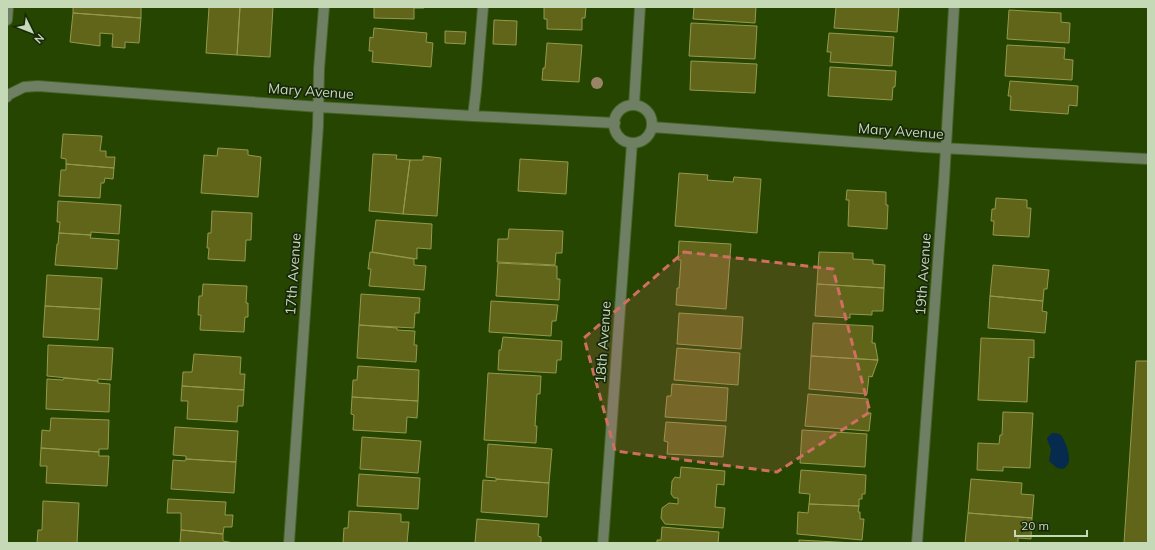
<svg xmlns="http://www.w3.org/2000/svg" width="1155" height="550" font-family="Mulish,sans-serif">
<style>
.water{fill:#072b4f}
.building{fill:#616519;stroke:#94994c}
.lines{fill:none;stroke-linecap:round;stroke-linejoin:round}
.minor-casing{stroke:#456325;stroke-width:12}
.minor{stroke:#6f7f64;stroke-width:10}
.tree{fill:#998468}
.marked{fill:#cf6f61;fill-opacity:0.2;stroke:#cf6f61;stroke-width:3;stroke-dasharray:8 5;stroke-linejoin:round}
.labels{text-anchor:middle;stroke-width:3.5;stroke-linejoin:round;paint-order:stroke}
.street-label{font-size:14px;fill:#c5d9b7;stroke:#18270c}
</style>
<rect width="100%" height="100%" fill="#254500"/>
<!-- water -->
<path class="water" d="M1052 433C1054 433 1057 433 1059 434 1065 437 1070 455 1069 461 1068 465 1066 467 1063 469L1057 468 1049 461 1051 449 1048 442 1047 438Z"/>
<!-- building -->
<path class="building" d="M73 7H141V18L73 13Z
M209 7H240L237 55 206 53Z
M240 7H273L270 57 237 55Z
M374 7H424V8H414V19L374 18Z
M544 7H586L585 18H582V30L547 29V19H544Z
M694 7H756L755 23 693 19Z
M836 7H899L897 32 834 28Z
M1009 10 1061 13V22L1070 23 1069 43 1007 39Z
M73 13 141 18 139 43 125 42V48L112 47 113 34 100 33V46L70 42Z
M494 20 517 21 516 45 493 44Z
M691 23 757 26 755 59 689 56Z
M374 28 427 33 426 42 433 43 431 67 372 62 373 51H369L370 37 373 38Z
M445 31 466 32 465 44 445 43Z
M829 33 894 37 892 66 830 62 831 52H827Z
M547 43 582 45 579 82 542 80 543 68H545Z
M1007 45 1065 48 1064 59 1073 60 1072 80 1005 76Z
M691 61 757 64 755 93 690 90Z
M830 67 896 71 895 87H893L892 100 828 96Z
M1010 81 1078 86 1077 106 1069 105 1068 114 1010 110 1011 96H1008Z
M63 134 102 136 100 151H106V157H115L114 168 66 164V159L61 158Z
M218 148 248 150V155L261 157 258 197 201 193 204 155 217 156Z
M373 154 397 155 396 159 410 160 403 214 369 211Z
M423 156 441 158 437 216 403 214 410 160H423Z
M520 159 568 162 566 194 518 191Z
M66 164 114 168 113 179 105 178 104 183H101L100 198 59 196 61 170H66Z
M679 173 708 175 707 180 733 182 734 177 761 179 757 233 675 226Z
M847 190 886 192V205H888L887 229 848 226 849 200H846Z
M996 198 1027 200V208H1031L1029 237 993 235 994 221H991L992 209H995Z
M58 201 121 205 119 234 91 232V235L59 233 60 222H57Z
M212 211 252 213 251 240H246L245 261 208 259 209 248H207L208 233H211Z
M376 220 432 224 431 249 417 248V259L372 252Z
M509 229 563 231 562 253H556L555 265 497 262 498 239H508Z
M59 233 91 235 90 238 119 240 117 269 55 265 57 244H58Z
M679 241 731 244 726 309 676 305 677 288H679L681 260H678Z
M370 252 414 259V265L426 266 424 290 369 286 371 269H368Z
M819 252 853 253V259L873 260V264L885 265 884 288 817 284Z
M498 263 557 266V279H560L559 300 496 296Z
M993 265 1049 270 1047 289H1044L1043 301 990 296Z
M47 275 102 278 100 309 45 306Z
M203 284 247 286 246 303H248V317H245L244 332 200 330 201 315H198L199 296H202Z
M817 284 884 288 883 311H872V315L850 314V318L815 316Z
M361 294 420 298 419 313H415L414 328 359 325Z
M990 296 1043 301 1042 311 1047 312 1045 333 988 328Z
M491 301 558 305 556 321H552L551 336 489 332Z
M45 306 100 309 98 340 43 337Z
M679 313 743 317 741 349 677 344Z
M813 323 873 326 872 343H875L878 360 811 356Z
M359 325 397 328V330L415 331 414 345H417L416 362 357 358Z
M503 337 562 341 561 360H557L556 373 498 370 499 350H501Z
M981 338 1034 340V358L1029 357 1027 402 978 400Z
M48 345 113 348 111 380 98 379V381L47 376Z
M677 348 740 353 738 385 674 380Z
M194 354 241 357 240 374H245L244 390 182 386 183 372H192Z
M811 356 878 360 872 377 869 376 867 394 809 389Z
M1136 361H1148V543H1124Z
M358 366 419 370 418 401 352 397 353 380H357Z
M488 373 541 376 540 394H537L535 426H537L536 443 484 440Z
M64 378 98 381V383L110 384 109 412 46 409 47 379 63 380Z
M672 384 728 388 726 421 665 417 667 396H671Z
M182 386 244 390 243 406H238L237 422 187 419 188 401H181Z
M808 394 868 399 867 413H871L869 431 805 426Z
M352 397 418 401 417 418 407 417 406 433 353 430 354 415 351 414Z
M1003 412 1033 413 1030 468 1003 467V471L977 470 978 443 999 444 1000 435H1002Z
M51 418 109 420 108 449H99V452L41 448 42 430 50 431Z
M666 422 726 426 723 457 667 454 668 442 664 441Z
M175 427 238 431 236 462 186 459V456L173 455Z
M802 430 867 434 865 467 800 463Z
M362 437 421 441 418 473 360 469Z
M488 444 552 449 549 483 496 479V478L486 477Z
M41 448 99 452V456H109L107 486 46 483 47 466H40Z
M186 459 236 462 234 493 171 489 173 460 185 461Z
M681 467 725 471 724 485 717 484 715 507 725 508 723 528 665 524 661 518 662 508 669 503 678 504V498H674L671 494 672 481 675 477 680 478Z
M801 470 866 475 865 494H862V499H859V506L809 504 810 494 799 493Z
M359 474 420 478 418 509 357 506Z
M496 479 549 483 547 517 481 512 483 480 496 481Z
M971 479 1022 483 1021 494 1034 495 1032 518 968 513Z
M168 499 226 502 225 515H233L232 527H224L223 534 181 530V513H167Z
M43 501 79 503 77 543H37L38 530H42Z
M809 504 859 506 858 512H860V519H864L862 540 797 534 798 512 808 513Z
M349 511 401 514V522H409L407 543H343L344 528H348Z
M968 513 1032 518 1031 539 1018 538V543H965Z
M477 519 539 524 538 536 541 537V543H475Z
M662 527 719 532 718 543H657V540H661Z
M181 530 223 534V541L234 543H180Z
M799 540 855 543H799Z"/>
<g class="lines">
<!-- minor casing -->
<g class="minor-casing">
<path id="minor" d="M7 20 8 7
M7 97 8 95 24 87 38 86 319 107 473 116 615 123
M634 105 640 7
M614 124a19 19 0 1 1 38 0a19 19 0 1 1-38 0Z
M473 116 476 91 483 7
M652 127 923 147 1148 159
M289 543 318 126 319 69 324 7
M603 543 632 143
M917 543 944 181 954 7"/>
</g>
<!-- minor -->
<use href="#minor" class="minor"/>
</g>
<!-- trees -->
<circle class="tree" cx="597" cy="83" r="6"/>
<!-- marked area -->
<path class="marked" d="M684 252 833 269 870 412 777 472 615 451 584 338Z"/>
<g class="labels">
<!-- street labels -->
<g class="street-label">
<text transform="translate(311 91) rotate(4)" y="5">Mary Avenue</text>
<text transform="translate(901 131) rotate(4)" y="5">Mary Avenue</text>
<text transform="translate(293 274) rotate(-86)" y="5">17th Avenue</text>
<text transform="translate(923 274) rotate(-86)" y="5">19th Avenue</text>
<text transform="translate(603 342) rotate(-86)" y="5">18th Avenue</text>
</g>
</g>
<!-- border -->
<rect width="1155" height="550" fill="none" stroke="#c5d9b7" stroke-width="16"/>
<!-- north arrow -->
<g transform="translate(32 32) rotate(133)" stroke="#18270c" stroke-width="3" paint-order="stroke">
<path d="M0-3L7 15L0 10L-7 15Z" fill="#c5d9b7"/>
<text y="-6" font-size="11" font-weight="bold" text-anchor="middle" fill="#c5d9b7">N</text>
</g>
<!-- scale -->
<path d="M1015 530v6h72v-6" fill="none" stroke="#c5d9b7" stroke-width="2"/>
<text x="1021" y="530" font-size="12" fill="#c5d9b7" stroke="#18270c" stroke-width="3" paint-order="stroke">20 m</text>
</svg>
